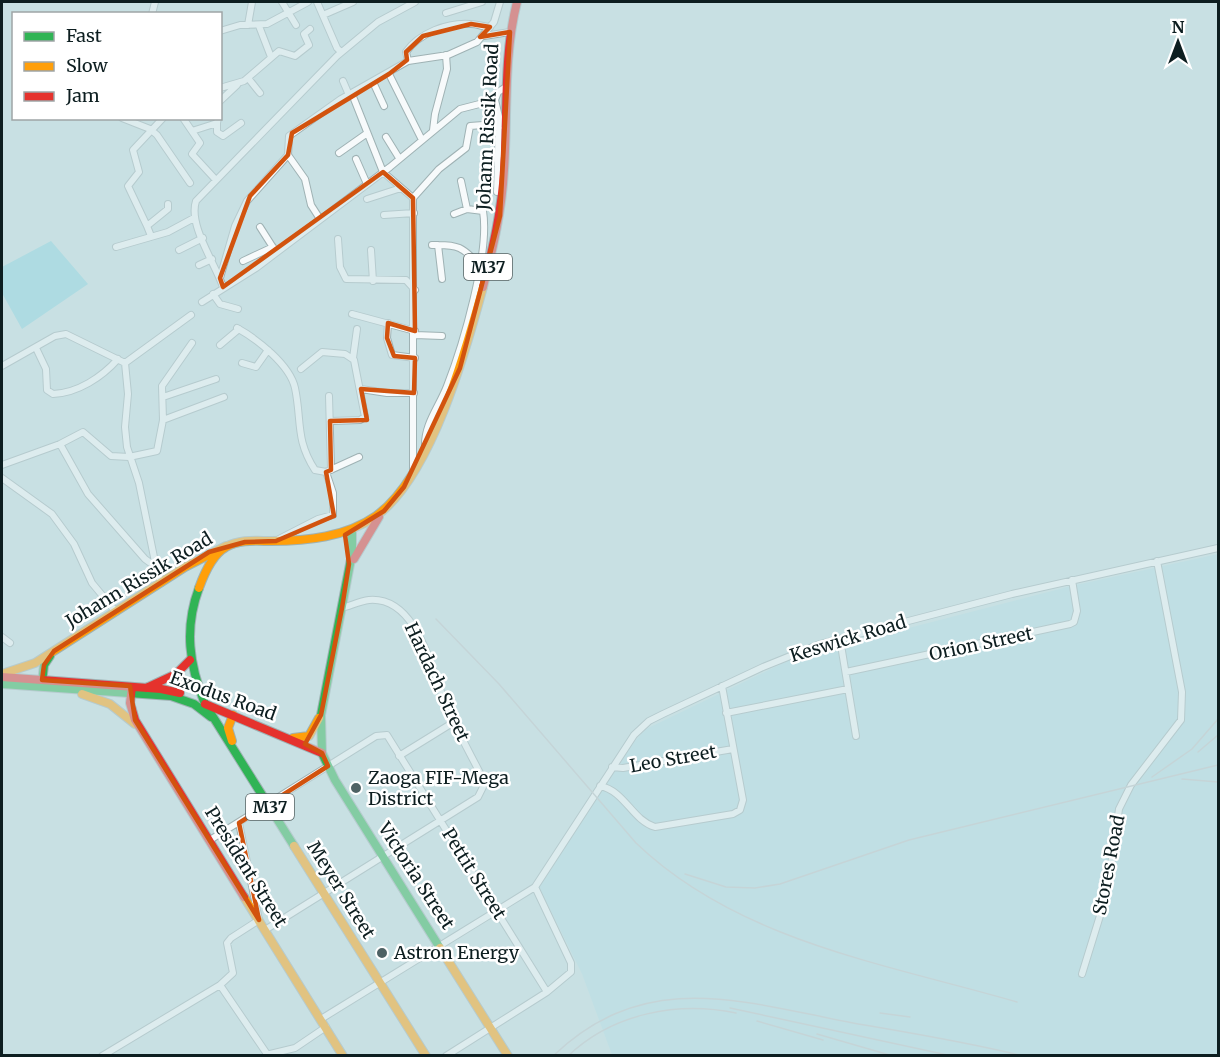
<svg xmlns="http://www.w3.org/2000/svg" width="1220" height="1057" font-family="Merriweather,serif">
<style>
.built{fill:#b7dee4}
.green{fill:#8ed6df}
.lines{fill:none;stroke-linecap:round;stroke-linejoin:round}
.street-casing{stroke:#9fb2b4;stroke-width:8}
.fast-casing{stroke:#9fb2b4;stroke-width:10}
.slow-casing{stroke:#9fb2b4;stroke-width:10}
.jam-casing{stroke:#9fb2b4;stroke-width:10}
.street{stroke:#f7fafb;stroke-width:6}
.fast{stroke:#30b455;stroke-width:8}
.slow{stroke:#ff9f0a;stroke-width:8}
.jam{stroke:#e5322d;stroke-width:8}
.rail{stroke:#c0c6c8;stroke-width:1.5}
.marked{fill:none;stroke:#d2530e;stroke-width:4.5;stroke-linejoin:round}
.poi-dot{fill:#4e6264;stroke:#fff;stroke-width:2}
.labels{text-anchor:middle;stroke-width:5;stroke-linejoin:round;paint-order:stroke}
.shield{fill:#fff;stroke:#566263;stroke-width:1.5}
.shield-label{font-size:16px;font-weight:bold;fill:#0d1e20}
.street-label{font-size:18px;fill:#0d1e20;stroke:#fff}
.poi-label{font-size:18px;fill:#0d1e20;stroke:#fff;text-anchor:start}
</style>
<rect width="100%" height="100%" fill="#c8e0e3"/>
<!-- built -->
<path class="built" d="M1218 554V1055H612L582 974 539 887 634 742 646 729 796 657 1071 586Z"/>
<!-- green -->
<path class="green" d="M51 241 88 284 22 329 2 293V267Z"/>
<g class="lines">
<!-- street casing -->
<g class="street-casing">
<path id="street" d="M282 2 296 25
M317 2 337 48 341 52
M446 13 482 2
M152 14 155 2
M323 15 353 2
M248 25 252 2
M259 26 271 57
M220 31 240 25 267 24 308 2
M484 36 510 32
M408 61 406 52C419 33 448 22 471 24 478 24 483 27 490 27
M389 74 422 140
M248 78 260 93
M343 81 349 95
M373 82 384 106
M220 88 244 81 279 51 295 56 309 45 304 34 310 29
M352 94 383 172 413 198V469
M495 100 499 117 497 192
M220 101 237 85
M122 118 150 129 157 135 190 183
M183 118 200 143 192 154 215 179
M217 123V132L223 136 241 123
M433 130 435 114 447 69 446 55
M192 131 217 123 218 118
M386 137 399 158
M339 153 366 134
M356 159 367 184
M461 181 467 209
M413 198 439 169 466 148 470 126 483 125 499 128
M367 199 401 188
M384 215 414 213
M320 219 311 205 305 179 288 155 289 136 341 99 408 61 448 55 477 42 494 22 500 2
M147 226 128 186 139 172 133 150 163 118
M260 227 274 249
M151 236 147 226 168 209V204
M338 239 340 267 346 279 406 280 415 290
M432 245C458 244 463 247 480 266
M438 245 442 279
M116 247 168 232 194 218
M179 250 203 238
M371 250 373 281
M243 261 273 247
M199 265 212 259
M220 278 235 226 247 201 288 155
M223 287C215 263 188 225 196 201L337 56 378 22 415 2
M213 294 220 304 238 309
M202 302 256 268 390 167 460 109 495 100 498 92 506 87
M352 314 415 331
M388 323 387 338 392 355 415 358
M237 328C257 339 290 365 295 388 302 421 295 439 315 470L326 472 359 457
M415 335 442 336
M220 345 239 329
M36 348 46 369 47 390 53 394C78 393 102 377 118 359
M353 358 357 329
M125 363 191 315
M242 363 256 367 268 350
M2 366 55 336 66 334 125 363 128 394 125 427 127 447 139 483 156 567
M301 369 322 352 345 354 354 360 365 417 360 420 330 421
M361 389 387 393H414
M329 396 331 470
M163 397 216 379
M163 420 224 397
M60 444 83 432 111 456 129 457 157 451 163 420 162 386 192 343
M425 447C424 424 439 407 447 386 463 345 490 253 483 211L467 209 454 214
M2 465 60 444 88 494 145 559 156 567 161 583
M2 478 52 514 74 544 92 583 116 612
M279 539 318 519 333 515V493L326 472
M2 637 10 643
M840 639 856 736
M846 672 1070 624 1074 622 1077 611 1072 580
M726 713 848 689
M399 756 454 722
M612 767 623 768 733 749
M600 786C625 791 632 820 655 827L733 814 740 810 743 800 722 686
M210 840 376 736 387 735 547 992
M265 930 478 797 483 787V779C470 753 455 727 444 700 431 667 416 596 369 600 360 601 350 606 342 608
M1082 974 1107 893 1119 809 1131 785 1181 720 1182 692 1157 561
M220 985 267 1054
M321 1019 535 887 634 735 649 721 663 714 763 667 820 644 1012 594 1218 548
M266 1055 295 1048 326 1027
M102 1056 220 985 233 973 227 943 231 938 259 920 239 823
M446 1056 547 992 571 972V963L535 887"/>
</g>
<!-- fast casing -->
<g class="fast-casing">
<path id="fast" d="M352 531V554L321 715 322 753 335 780 440 948
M199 588C184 628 189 665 205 704L294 846
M42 683 44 665 50 656
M2 684 171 696 194 704 211 717"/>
</g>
<!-- slow casing -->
<g class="slow-casing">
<path id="slow" d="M199 588C204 574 213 554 226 547 240 539 257 541 271 541 307 541 346 537 376 516 431 477 466 350 483 287
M2 674 35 663 185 567 226 546
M82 694 110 704 135 724
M293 738 309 736 319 718
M232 741 228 728 233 715
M294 846 426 1056
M244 897 343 1056
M440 948 508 1056"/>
</g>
<!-- jam casing -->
<g class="jam-casing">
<path id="jam" d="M483 287C493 248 502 210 504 170 508 113 503 58 517 2
M354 559 379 517
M2 677 161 689 180 693
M132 687 130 703 135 720 244 897
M146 688 176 674 190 660
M205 704 322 753"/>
</g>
<!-- street -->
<use href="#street" class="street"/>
<!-- fast -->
<use href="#fast" class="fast"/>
<!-- slow -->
<use href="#slow" class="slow"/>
<!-- jam -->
<use href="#jam" class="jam"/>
<!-- rail -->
<path class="rail" d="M436 619 499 684 636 843C738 941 886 964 1017 1002
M1198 752 1218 735
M1152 777 1192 749 1218 719
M1182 779 1218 782
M685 874 726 887 755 888 780 884 909 840 1218 765
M730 1008 952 1056
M880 1013 910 1017
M757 1021 823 1040
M817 1034 893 1056
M553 1056C646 967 743 1002 853 1023 910 1033 967 1042 1023 1056
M568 1056C613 1013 678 1001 736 1013"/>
</g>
<!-- marked area -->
<path d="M0 0H1220V1057H0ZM471 24 490 27 480 37 510 32 500 216 460 368 404 487 384 511 345 535 349 564 342 608 321 715 305 744 322 753 328 766 239 823 259 920 135 720 130 686 42 680 44 665 54 651 209 552 245 542 276 541 334 516 326 472 331 470 330 421 367 420 361 389 414 393 415 358 394 356 387 338 388 323 415 331 413 198 383 172 223 287 220 278 250 196 288 155 292 133 389 74 407 60 406 52 423 36Z" fill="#c8e0e3" fill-opacity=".55" fill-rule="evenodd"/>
<path class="marked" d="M471 24 490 27 480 37 510 32 500 216 460 368 404 487 384 511 345 535 349 564 342 608 321 715 305 744 322 753 328 766 239 823 259 920 135 720 130 686 42 680 44 665 54 651 209 552 245 542 276 541 334 516 326 472 331 470 330 421 367 420 361 389 414 393 415 358 394 356 387 338 388 323 415 331 413 198 383 172 223 287 220 278 250 196 288 155 292 133 389 74 407 60 406 52 423 36Z"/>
<!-- markers -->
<g class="poi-dot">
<circle cx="356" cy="788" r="6"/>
<circle cx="382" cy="953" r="6"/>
</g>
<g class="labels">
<!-- shield labels -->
<g class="shield">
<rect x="464" y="254" width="48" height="26" rx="4.5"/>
<rect x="246" y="794" width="48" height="26" rx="4.5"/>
</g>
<g class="shield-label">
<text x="488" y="273">M37</text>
<text x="270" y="813">M37</text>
</g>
<!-- street labels -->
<g class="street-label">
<text transform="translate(488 127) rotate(-87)" y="6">Johann Rissik Road</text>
<text transform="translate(139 580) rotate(-31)" y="6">Johann Rissik Road</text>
<text transform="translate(848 639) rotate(-17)" y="6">Keswick Road</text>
<text transform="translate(981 644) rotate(-12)" y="6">Orion Street</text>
<text transform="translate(437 682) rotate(65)" y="6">Hardach Street</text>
<text transform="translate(223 696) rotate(20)" y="6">Exodus Road</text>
<text transform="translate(673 759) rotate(-10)" y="6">Leo Street</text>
<text transform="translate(1109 865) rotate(-79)" y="6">Stores Road</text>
<text transform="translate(246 867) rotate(58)" y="6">President Street</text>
<text transform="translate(474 874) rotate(58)" y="6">Pettit Street</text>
<text transform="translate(416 876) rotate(57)" y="6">Victoria Street</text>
<text transform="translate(341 890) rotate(58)" y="6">Meyer Street</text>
</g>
<!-- poi labels -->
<g class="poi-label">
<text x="368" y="784">Zaoga FIF-Mega<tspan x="368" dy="21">District</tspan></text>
<text x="394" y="959">Astron Energy</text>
</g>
</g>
<!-- border -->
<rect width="1220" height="1057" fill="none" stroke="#0d1e20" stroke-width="6"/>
<!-- legend -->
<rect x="12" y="12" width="210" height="108" fill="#ffffff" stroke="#9ea5a6" stroke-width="1.5"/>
<rect x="24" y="32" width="30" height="9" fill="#30b455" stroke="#9ea5a6" stroke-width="1.5"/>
<text x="66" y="42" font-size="18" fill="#0d1e20">Fast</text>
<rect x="24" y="62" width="30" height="9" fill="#ff9f0a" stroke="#9ea5a6" stroke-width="1.5"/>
<text x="66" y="72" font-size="18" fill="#0d1e20">Slow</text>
<rect x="24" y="92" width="30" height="9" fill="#e5322d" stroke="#9ea5a6" stroke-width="1.5"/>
<text x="66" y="102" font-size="18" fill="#0d1e20">Jam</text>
<!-- north arrow -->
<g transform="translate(1178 42)" stroke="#ffffff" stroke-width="4.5" paint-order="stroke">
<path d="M0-4.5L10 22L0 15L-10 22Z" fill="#0d1e20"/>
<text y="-9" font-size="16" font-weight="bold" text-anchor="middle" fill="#0d1e20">N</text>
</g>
</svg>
